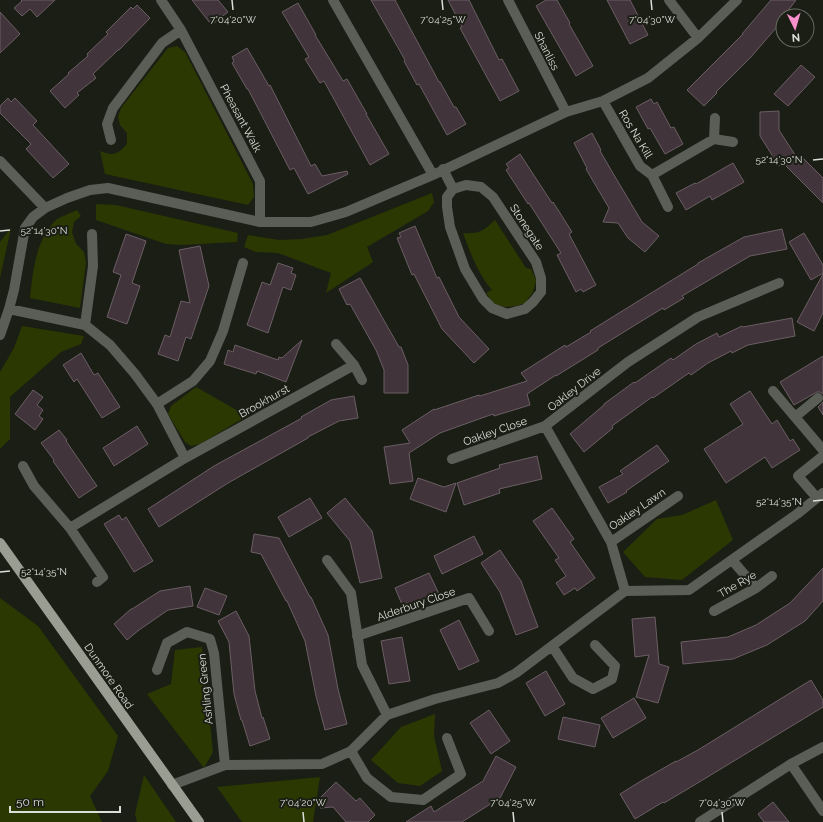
<svg xmlns="http://www.w3.org/2000/svg" width="823" height="822" font-family="Raleway,sans-serif">
<style>
.green{fill:#2b3802}
.building{fill:#41353b;stroke:#6b5e65}
.lines{fill:none;stroke-linecap:round;stroke-linejoin:round}
.minor{stroke:#5b5d57;stroke-width:10}
.major{stroke:#999d92;stroke-width:10}
.ticks{fill:none;stroke:#dcded7;stroke-width:1.5}
.labels{text-anchor:middle;stroke-width:4;stroke-linejoin:round;paint-order:stroke}
.street-label{font-size:11px;fill:#dcded7;stroke:#1b1e14}
.ticks-label{font-size:10px;text-anchor:middle;fill:#dcded7;stroke:#1b1e14;stroke-width:4;stroke-linejoin:round;paint-order:stroke}
</style>
<rect width="100%" height="100%" fill="#1b1e14"/>
<!-- green -->
<path class="green" d="M177 46 185 52 253 184 254 197 248 205 105 174 100 151C114 156 117 155 127 144V133L120 125 118 117 121 108 168 48Z
M432 193 434 202 428 211 367 247 373 262 326 293 331 273 278 253 256 252 244 247 248 235 279 240 302 239 327 235Z
M96 204 116 205 238 233 237 242 182 245 166 244 96 220Z
M77 210 81 216 74 222 72 232 76 244 84 252 86 262 80 308 30 298C33 272 35 242 55 221 59 217 71 213 77 210Z
M495 220 526 268 531 269 536 280 533 292 525 303 516 306 504 307 493 303 486 293 492 290C478 274 470 252 463 233 480 234 483 231 495 220Z
M11 228 0 278V242Z
M22 326 84 336 81 344 61 352 10 397V439L0 449V372L14 348Z
M196 387 247 416 200 444 191 446 185 442 168 414 171 406Z
M716 500 733 540 682 580 645 577 623 552 657 519 682 515Z
M0 598 38 626 118 736 108 771 90 796 102 822H0Z
M202 647 213 752 204 768 147 694 171 684 175 650Z
M435 714 434 736 442 771 420 786 398 783 371 760 401 727Z
M144 775 176 822H137L135 814Z
M320 777 313 822H242L217 787Z"/>
<!-- building -->
<path class="building" d="M21 0H55L37 17 30 9 22 16 14 8 22 1Z
M192 0H218L228 12 214 23H210Z
M371 0H395L439 82H440L454 107H456L466 124 447 135 419 84 417 85 404 61 405 60Z
M448 0H469L499 60 502 59 519 91 500 101 460 28 462 27Z
M546 0H557L570 23 569 24 593 66 576 76 536 6Z
M607 0H630L648 35 630 44Z
M771 0H796L784 16H783L781 21H782L751 57 716 92 717 93 704 106 687 90 743 34H742Z
M298 3 316 35H315L343 81 347 79 367 114H366L389 154 370 165 324 81 320 83 305 59 309 57 282 12Z
M137 5 150 18 119 50H118L93 74 96 78 77 93 79 95 65 108 50 91 69 74 68 73 88 56 87 54 108 34 106 32 131 7 133 9Z
M0 12 20 34 0 53Z
M247 48 269 86 270 85 311 166 315 164 322 176 347 171 348 174 308 194 294 168 290 170 248 89H247L232 63 234 61 232 57Z
M801 65 815 77 788 106 774 94Z
M8 98 11 102 15 98 37 121 33 125 69 164 53 178 26 149 31 144 0 113V106Z
M651 99 654 104 657 102 671 128 674 127 683 144 665 154 650 128 648 129 636 107Z
M779 111V130L799 161 803 158 823 178V203L783 163 779 166 760 136V112Z
M592 133 601 150 600 151 614 175 642 222 659 236 645 252 628 238 618 223 603 222 609 208 586 169 587 168 574 143Z
M520 154 552 203 553 202 572 232 569 234 596 285 583 292 581 289 576 292 557 255 561 253 529 203 528 204 506 170 509 168 506 164Z
M733 163 744 182 712 200 710 196 686 210 676 193 695 183 696 184Z
M415 226 437 278 439 277 459 317 489 349 474 363 442 329 414 274 412 275 397 238 401 237 399 233Z
M782 229 787 249 750 256 682 296 684 298 664 310 663 308 640 322 598 348V350L556 376V375L527 394 530 405 494 416 493 414 440 433 409 453 413 481 390 484 384 447 410 443 402 430 434 409V410L479 395 480 396 527 381 521 373 565 345 566 347 591 332 590 331 611 318 698 264V263L744 237Z
M804 233 823 265V273L811 280 789 242Z
M126 234 146 241 132 283 140 286 127 324 107 317 121 275 113 272Z
M200 246 209 286 191 339 186 337 178 361 158 354 165 335 170 337 181 301 190 303 179 250Z
M278 263 293 268 291 273 296 275 291 290 283 287 268 333 247 325 262 282 270 285Z
M823 274V313L814 331 797 322Z
M360 278 399 347H401L408 365V393H384V370L376 350 350 304 347 305 339 289Z
M792 318 795 336 748 345 732 353 731 351 708 363 691 375 689 373 653 398 652 397 612 426 613 428 584 452 570 434 604 405V404L634 382 635 383 671 358 673 360 696 344 717 333 719 337 742 326 743 327Z
M302 340 286 382 257 371 256 374 224 364 228 350 233 352 235 345 278 360 279 357 282 358Z
M81 353 94 375 98 373 120 407 102 418 77 379 74 382 63 365Z
M823 356V394L820 392H817L794 405 780 382Z
M33 390 43 397 37 405 43 410 39 416 43 419 35 430 15 414Z
M750 391 772 424 777 420 790 441 793 439 800 450 772 468 765 457 726 483 704 449 743 424 730 404Z
M354 396 358 418 339 421 308 437V438L228 483 159 527 148 509 214 466 302 418 301 417 331 400Z
M823 402V415L818 407Z
M137 426 148 444 114 466 103 448Z
M59 430 67 440 66 441 97 486 79 498 53 461 54 460 41 443Z
M657 445 669 461 626 491 627 492 608 503 599 487 623 474 620 471Z
M537 456 542 479 499 489 500 493 464 505 457 483 500 468 499 465Z
M418 478 444 487 456 483 446 512 410 499Z
M310 498 322 518 289 537 278 517Z
M345 498 372 531 382 578 360 583 350 541 327 513Z
M552 508 574 539 570 542 595 578 577 591 575 588 564 595 556 583 566 576 555 560 559 558 533 521Z
M119 515 122 520 126 517 153 561 134 572 118 546 104 524Z
M254 534 279 538 310 597H311L328 635 338 689 347 724 325 730 316 696 305 641 287 601H286L261 554 251 552Z
M474 536 483 554 442 574 434 556Z
M500 550 521 581 538 627 516 635 500 592 481 563Z
M823 568V601L805 621 767 645 733 659 683 664 681 642 728 637 756 625 790 603Z
M429 573 439 594 404 609 395 588Z
M190 586 193 606 168 610 139 630 127 640 114 624 131 609H132L160 591Z
M205 588 227 596 219 615 197 607Z
M236 611 249 636 255 691 262 718 263 717 270 739 250 746 242 720H241L234 694 229 642 218 621Z
M655 617 659 664 669 667 658 703 636 697 649 655 635 657 632 619Z
M459 620 479 661 459 670 440 630Z
M402 637 410 681 389 684 381 641Z
M546 671 565 704 545 716 526 683Z
M811 680 823 700V707L691 787 664 803 663 802 635 819 620 794 641 781 676 761V762L698 750Z
M634 698 646 718 613 738 601 718Z
M489 710 510 741 491 754 470 723Z
M563 717 600 725 595 747 558 739Z
M496 756 516 767 500 798 462 822H406L431 806 434 812 483 781Z
M336 782 356 801 360 798 375 815 368 822H346L333 807 320 808 321 797Z
M773 802 789 822H764L758 814Z"/>
<g class="lines">
<!-- minor -->
<path class="minor" d="M161 0 181 30 260 181V222
M333 0 433 175
M508 0 566 112
M669 0 698 38
M603 101 640 166 652 175 668 207
M714 139 715 118
M111 140 107 124 113 108 162 43 181 30
M0 161 45 208
M443 169 453 189
M652 175 714 139 733 142
M466 185 481 187 493 197 536 262 541 278V292L533 302 525 309 507 314 492 308 483 299 465 269 450 227 447 207V197L453 189Z
M9 309 85 325 110 345 135 374 157 404 185 458
M85 325 93 266 92 234
M0 335 9 309 14 290 25 228 33 217 45 208 67 198 90 190 108 188 260 222H311L346 212 433 175 566 112 603 101 648 78 698 38 737 0
M336 344 354 365 362 380
M773 391 823 450
M157 404 193 381 210 361 223 331 243 263
M795 417 818 398
M545 426 611 542 625 591
M452 459 545 426 628 362 698 317 779 283
M23 466 34 486 70 528 103 577 97 582
M817 498 798 476 823 456
M70 528 185 458 354 365
M611 542 678 496
M327 560 351 593 362 665 387 715
M732 560 756 588
M714 611 756 588 772 576
M357 636 469 598 489 631
M552 646 573 678 593 689 612 679 615 666 595 645
M157 670 167 643 187 632 210 639 214 653 225 765
M351 751 367 778 391 797 423 800 461 774 447 738
M791 764 823 811
M172 785 225 765 322 764 351 751 387 715 435 699 498 683 516 673 625 591 689 590 797 514 823 493
M700 822 791 764 823 747"/>
<!-- major -->
<path class="major" d="M0 543 199 822"/>
</g>
<!-- ticks -->
<path class="ticks" d="M232 0 233 10M442 0 443 10M651 0 652 10M813 160 823 159M0 231 10 230M813 501 823 500M0 572 10 571M303 812 304 822M513 812 514 822M722 812 723 822"/>
<g class="labels">
<!-- street labels -->
<g class="street-label">
<text transform="translate(547 51) rotate(63)" y="4">Shanliss</text>
<text transform="translate(241 118) rotate(62)" y="4">Pheasant Walk</text>
<text transform="translate(636 134) rotate(59)" y="4">Ros Na Kill</text>
<text transform="translate(527 227) rotate(57)" y="4">Stonegate</text>
<text transform="translate(574 389) rotate(-38)" y="4">Oakley Drive</text>
<text transform="translate(264 401) rotate(-29)" y="4">Brookhurst</text>
<text transform="translate(495 431) rotate(-19)" y="4">Oakley Close</text>
<text transform="translate(637 509) rotate(-34)" y="4">Oakley Lawn</text>
<text transform="translate(737 584) rotate(-30)" y="4">The Rye</text>
<text transform="translate(416 604) rotate(-19)" y="4">Alderbury Close</text>
<text transform="translate(109 676) rotate(55)" y="4">Dunmore Road</text>
<text transform="translate(205 689) rotate(-96)" y="4">Ashling Green</text>
</g>
</g>
<g class="ticks-label">
<text x="233" y="23">7°04'20"W</text>
<text x="443" y="23">7°04'25"W</text>
<text x="652" y="23">7°04'30"W</text>
<text x="779" y="163">52°14'30"N</text>
<text x="44" y="234">52°14'30"N</text>
<text x="779" y="505">52°14'35"N</text>
<text x="44" y="575">52°14'35"N</text>
<text x="303" y="806">7°04'20"W</text>
<text x="513" y="806">7°04'25"W</text>
<text x="722" y="806">7°04'30"W</text>
</g>
<!-- north arrow -->
<g transform="translate(795 28) rotate(175)"><circle r="19" fill="#1b1e14" stroke="#686b62"/>
<path d="M0-3L7 15L0 10L-7 15Z" fill="#f890cb"/>
<text y="-6" font-size="11" font-weight="bold" text-anchor="middle" fill="#dcded7">N</text>
</g>
<!-- scale -->
<path d="M10 806v6h110v-6" fill="none" stroke="#dcded7" stroke-width="2"/>
<text x="16" y="806" font-size="12" fill="#dcded7" stroke="#1b1e14" stroke-width="3" paint-order="stroke">50 m</text>
</svg>
